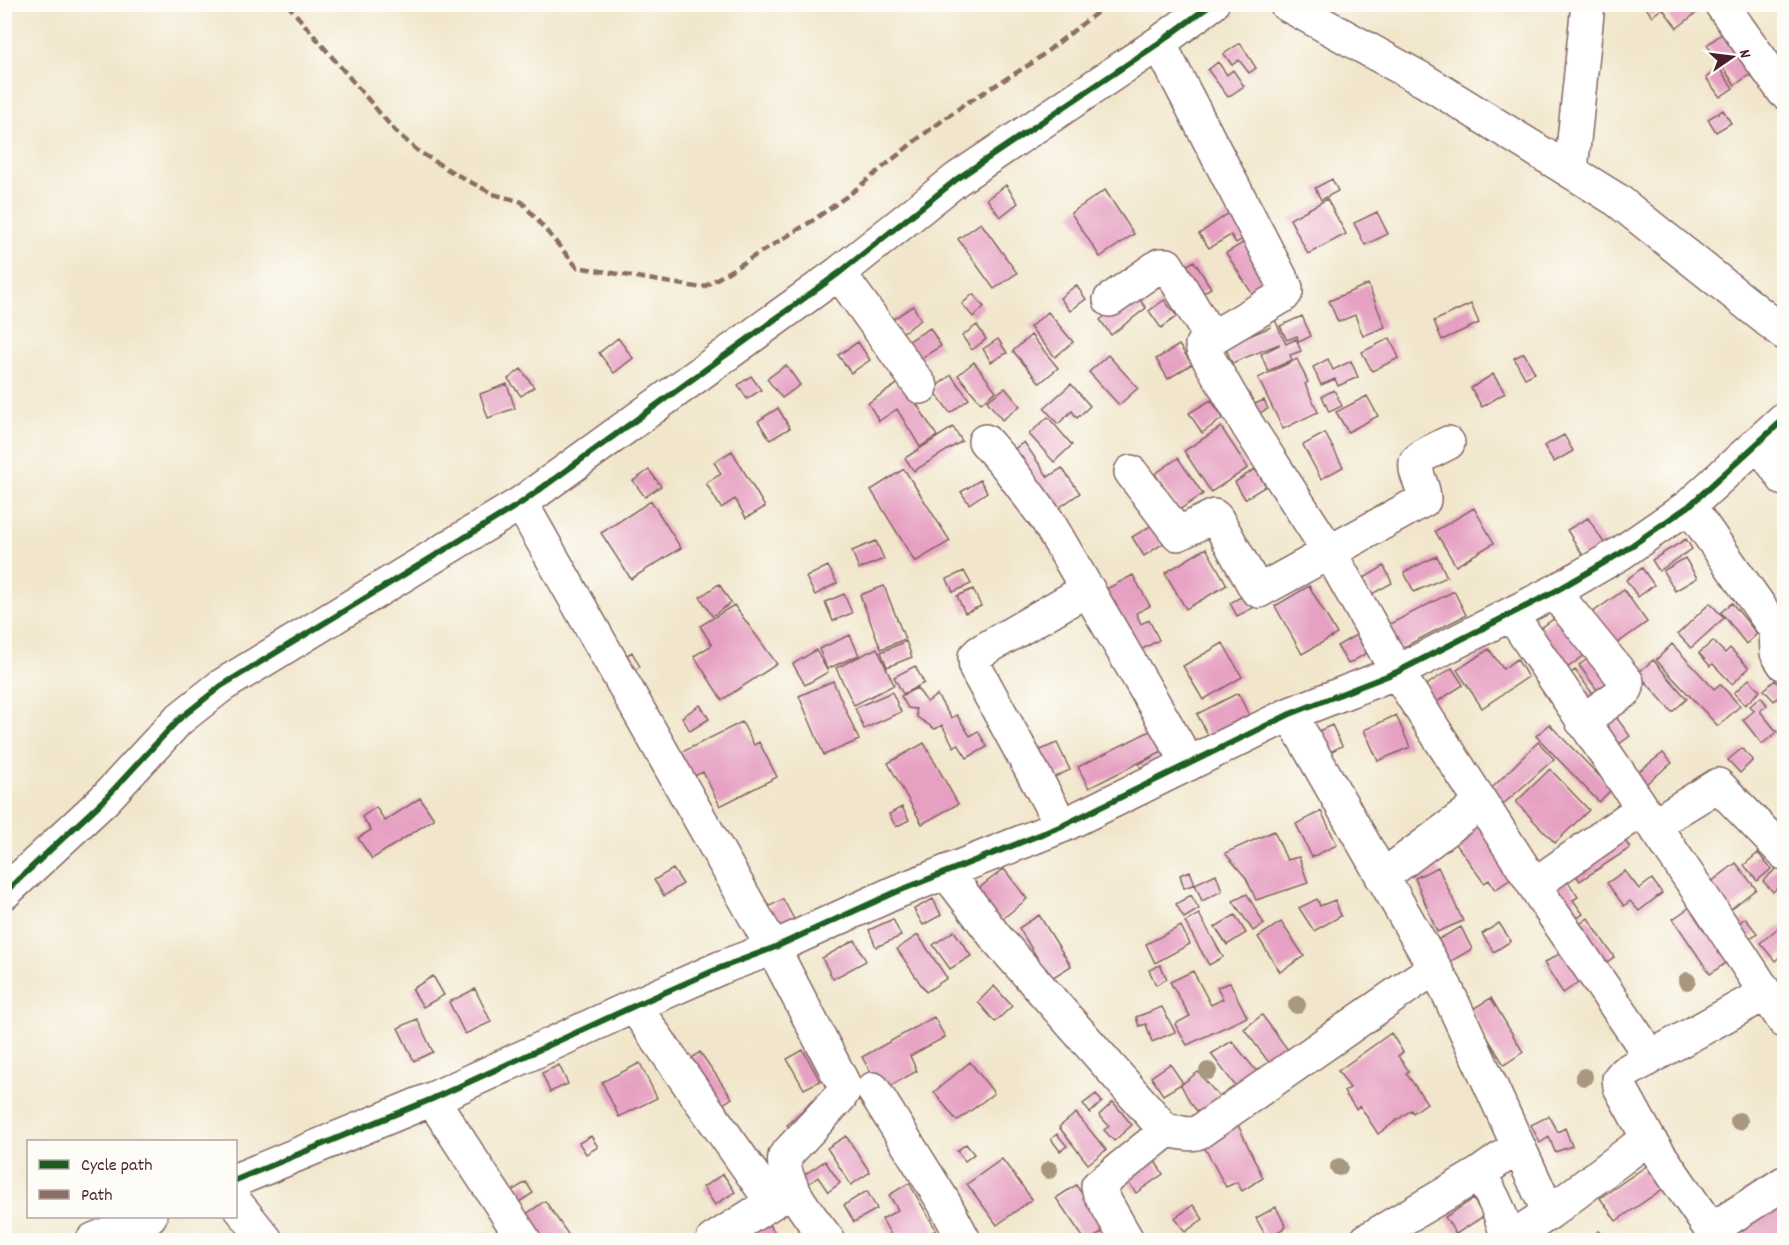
<svg xmlns="http://www.w3.org/2000/svg" width="1789" height="1245" font-family="Dekko,sans-serif">
<style>
.building{fill:#e6a0c2}
.lines{fill:none;stroke-linecap:round;stroke-linejoin:round}
.minor-casing{stroke:#846563;stroke-width:36}
.minor{stroke:#fff;stroke-width:33}
.quiet{stroke:#8d6e63;stroke-width:4.5;stroke-dasharray:9 4.5;stroke-linecap:butt}
.cycleway-casing{stroke:#fdfcf7;stroke-width:10}
.cycleway{stroke:#1b5e20;stroke-width:6}
.tree{fill:#aa9780}
</style>
<rect width="100%" height="100%" fill="#fdfcf7"/>
<filter id="ink" filterUnits="userSpaceOnUse"><feTurbulence type="fractalNoise" baseFrequency=".0167" numOctaves="2"/><feDisplacementMap in="SourceGraphic" scale="12" xChannelSelector="R" yChannelSelector="G"/><feConvolveMatrix kernelMatrix="1 2 1 2 8 2 1 2 1" color-interpolation-filters="sRGB"/></filter>
<filter id="wash" filterUnits="userSpaceOnUse"><feTurbulence type="fractalNoise" baseFrequency=".008" numOctaves="4" result="noise"/><feDisplacementMap in="SourceGraphic" scale="24" xChannelSelector="R" yChannelSelector="G"/><feGaussianBlur stdDeviation="1.35" result="paint"/><feColorMatrix in="noise" values="0 0 0 0 0 0 0 0 0 0 0 0 0 0 0 0 0 1.4 0 .05"/><feComposite in="paint" operator="in"/></filter>
<g filter="url(#wash)">
<rect width="100%" height="100%" fill="#f1e6cb"/>
<g id="blocks">
<!-- building -->
<path class="building" d="M1643 4H1668L1652 16Z
M1669 4H1704L1705 6 1677 28 1663 9Z
M1724 32 1752 73 1735 85 1707 45Z
M1240 43 1256 68 1249 73 1239 60 1232 65 1224 54Z
M1218 62 1227 75 1233 70 1244 86 1228 97 1208 70Z
M1719 68 1733 88 1720 97 1706 78Z
M1723 110 1731 123 1716 132 1708 119Z
M1332 179 1338 191 1321 200 1315 188Z
M1006 185 1018 203 1000 217 987 199Z
M1105 190 1134 234 1100 257 1071 213Z
M1327 199 1346 234 1308 254 1290 219Z
M1377 212 1388 234 1365 245 1354 223Z
M1229 213 1246 237 1236 243 1231 235 1209 248 1199 234Z
M981 223 1017 273 994 289 958 239Z
M1246 241 1279 295 1260 306 1226 253Z
M1194 261 1211 288 1191 300 1175 273Z
M1368 284 1385 327 1363 336 1355 315 1338 322 1329 301Z
M1076 285 1086 299 1070 311 1060 298Z
M1135 293 1146 308 1111 335 1100 320Z
M973 294 984 307 973 317 962 304Z
M1164 300 1177 316 1161 328 1149 311Z
M1471 304 1479 323 1442 340 1434 321Z
M913 306 921 320 902 333 893 319Z
M1048 312 1073 342 1055 357 1030 327Z
M1302 316 1311 336 1299 342 1297 336 1287 340 1280 326Z
M1275 320 1286 344 1296 339 1301 351 1290 355 1292 360 1268 371 1261 354 1279 345V344L1232 363 1225 346 1271 327 1270 323Z
M977 325 986 339 972 350 962 336Z
M930 328 941 346 910 365 899 347Z
M1031 335 1058 368 1040 383 1013 351Z
M618 338 633 358 614 373 599 353Z
M1390 338 1399 358 1372 371 1362 352Z
M998 339 1007 353 991 362 983 349Z
M858 342 870 360 851 373 838 355Z
M1179 345 1192 364 1168 379 1156 359Z
M1524 353 1535 373 1525 378 1514 358Z
M1108 355 1138 388 1119 405 1089 372Z
M1297 359 1308 382 1305 384 1318 412 1283 429 1258 378Z
M1328 359 1333 370 1351 361 1358 377 1338 386 1335 379 1321 385 1313 367Z
M974 362 996 391 981 403 958 375Z
M786 365 800 385 782 398 767 379Z
M521 369 534 387 521 396 508 379Z
M1493 374 1505 393 1482 407 1471 388Z
M951 375 969 399 950 413 933 389Z
M751 376 761 390 747 399 738 385Z
M902 381 937 436 920 447 897 409 879 421 868 403Z
M507 384 515 408 488 418 480 394Z
M1071 384 1090 406 1077 418 1072 411 1058 424 1044 408Z
M1005 388 1020 406 1002 420 987 401Z
M1334 390 1342 406 1329 412 1322 396Z
M1367 396 1378 416 1348 432 1336 412Z
M1211 400 1223 418 1202 433 1189 413Z
M1264 400 1268 409 1251 417 1248 407Z
M778 408 790 428 770 440 758 421Z
M1048 417 1072 445 1054 462 1029 434Z
M953 427 962 441 914 471 905 458Z
M1221 427 1248 468 1211 492 1184 451Z
M1325 433 1343 467 1321 479 1303 445Z
M1564 435 1573 451 1554 462 1544 446Z
M1024 442 1048 477 1062 468 1080 493 1047 516 1005 456Z
M732 451 765 507 746 518 735 499 721 508 706 483 721 474 714 462Z
M1178 458 1203 494 1179 510 1155 474Z
M904 469 950 541 915 562 871 490Z
M1255 469 1266 486 1245 499 1235 482Z
M649 470 661 486 645 497 633 481Z
M980 480 987 492 969 504 961 492Z
M651 501 681 548 631 579 601 533Z
M1474 508 1494 543 1456 566 1435 531Z
M1588 518 1606 546 1585 559 1567 530Z
M1152 525 1164 543 1144 556 1132 537Z
M1686 539 1692 549 1659 571 1652 560Z
M876 541 884 559 859 569 852 551Z
M1206 548 1227 585 1186 609 1165 573Z
M1437 556 1447 577 1414 592 1404 572Z
M1685 558 1697 578 1675 591 1663 571Z
M828 566 837 583 815 595 806 577Z
M1384 566 1392 583 1372 594 1364 578Z
M1642 568 1654 585 1638 597 1626 580Z
M964 571 971 584 953 592 947 579Z
M1133 575 1150 606 1136 613 1141 624 1149 620 1159 640 1137 652 1099 593Z
M719 584 731 603 712 616 700 597Z
M884 586 905 639 881 649 860 595Z
M1309 586 1337 634 1302 654 1275 606Z
M973 589 981 606 965 613 957 596Z
M1624 590 1647 622 1612 647 1589 615Z
M1454 591 1466 615 1398 650 1386 626Z
M844 594 852 613 833 621 825 602Z
M1246 594 1253 608 1237 616 1230 603Z
M1710 603 1724 618 1691 648 1678 634Z
M1732 603 1757 634 1746 644 1721 612Z
M734 605 777 664 722 700 694 656 712 645 700 626Z
M1558 616 1594 648 1559 674 1531 635Z
M850 635 859 655 827 669 819 649Z
M1356 635 1367 653 1348 664 1337 646Z
M906 641 912 657 887 667 881 652Z
M1713 641 1725 653 1730 648 1749 668 1732 684 1713 664 1710 666 1699 653Z
M1223 643 1242 677 1203 700 1183 666Z
M1672 644 1714 689 1720 684 1740 706 1718 726 1656 660Z
M877 648 894 685 854 705 836 668Z
M1489 649 1503 669 1517 659 1528 677 1482 708 1457 670Z
M816 650 828 672 805 685 793 664Z
M632 652 640 667 630 672 622 658Z
M1594 655 1615 683 1600 694 1579 665Z
M1653 660 1687 699 1672 712 1638 673Z
M915 666 924 683 903 694 894 677Z
M1452 668 1463 685 1426 709 1416 692Z
M1575 670 1596 698 1583 708 1562 680Z
M1749 679 1760 691 1745 705 1734 693Z
M1775 680 1784 691 1774 701 1764 690Z
M833 681 859 740 824 755 799 696Z
M917 688 927 702 937 695 951 718 957 715 970 736 978 731 987 747 967 758 958 744 954 747 942 725 935 729 917 717 916 709 908 708 901 696Z
M892 692 901 712 864 729 855 708Z
M1238 693 1251 719 1210 739 1197 714Z
M1761 697 1767 705 1760 711 1777 732 1762 744 1743 720 1754 711 1750 706Z
M700 705 709 719 690 731 682 717Z
M1396 715 1410 747 1378 761 1364 730Z
M1616 717 1630 736 1614 748 1600 729Z
M742 722 754 745 759 742 777 777 720 806 703 772 688 779 676 755Z
M1549 724 1612 789 1599 802 1536 736Z
M1332 725 1342 746 1322 756 1312 734Z
M1152 730 1162 751 1089 788 1078 767Z
M1538 742 1554 759 1500 807 1487 793Z
M924 743 958 804 922 824 888 763Z
M1057 743 1070 770 1046 781 1033 753Z
M1742 748 1753 760 1740 773 1728 760Z
M1162 752 1168 763 1145 776 1139 764Z
M1663 753 1672 763 1642 787 1633 776Z
M1550 769 1589 810 1555 843 1516 802Z
M420 798 434 819 372 859 358 838 371 830 362 817 376 807 385 821Z
M902 807 909 820 896 827 889 814Z
M1321 811 1337 845 1312 857 1296 824Z
M1485 821 1519 873 1495 890 1489 880 1484 883 1456 844Z
M1274 831 1287 860 1299 857 1308 883 1256 900 1246 878 1225 853Z
M1620 833 1630 848 1580 881 1570 867Z
M1758 853 1771 869 1757 881 1744 865Z
M1736 863 1756 889 1727 912 1706 886Z
M1779 866 1784 872V881L1773 892 1763 881Z
M1438 867 1463 921 1437 932 1415 878Z
M673 869 683 884 664 896 654 880Z
M1004 869 1027 899 995 925 971 894Z
M1190 871 1195 884 1184 888 1180 875Z
M1625 871 1639 889 1652 879 1662 893 1639 911 1630 901 1624 906 1607 883Z
M1216 874 1222 891 1202 901 1195 884Z
M1565 877 1578 897 1573 900 1583 914 1572 922 1576 927 1588 918 1614 957 1595 970 1545 890Z
M1247 894 1264 924 1253 931 1233 901Z
M1191 895 1199 909 1184 918 1176 904Z
M783 899 796 923 779 932 766 908Z
M933 899 941 915 923 925 914 909Z
M1317 899 1320 906 1335 900 1341 916 1314 931 1299 908Z
M1693 905 1731 959 1710 974 1673 919Z
M1199 914 1223 957 1209 965 1185 922Z
M1039 915 1071 966 1050 979 1019 928Z
M1235 915 1246 933 1227 945 1215 927Z
M1745 918 1757 933 1744 943 1733 928Z
M893 919 901 936 876 947 869 930Z
M1281 922 1304 956 1280 972 1258 937Z
M1499 923 1511 941 1494 952 1482 934Z
M1784 923V953L1775 961 1760 943Z
M1181 926 1190 944 1155 963 1146 944Z
M1461 927 1472 949 1448 963 1437 940Z
M954 931 971 956 950 969 933 945Z
M918 935 947 978 926 992 897 949Z
M855 940 866 961 833 979 822 958Z
M1567 949 1585 978 1563 993 1544 963Z
M1160 965 1167 979 1156 985 1149 970Z
M1193 971 1211 1005 1223 999 1217 987 1230 983 1247 1017 1187 1045 1175 1024 1190 1016 1170 982Z
M433 976 444 995 423 1007 412 989Z
M994 986 1012 1006 995 1022 978 1002Z
M475 989 491 1022 465 1034 449 1002Z
M1491 998 1523 1052 1504 1065 1471 1010Z
M1162 1007 1175 1032 1152 1042 1146 1024 1139 1026 1136 1017Z
M1262 1015 1294 1058 1276 1072 1244 1029Z
M934 1017 945 1037 910 1056 917 1071 881 1091 862 1057Z
M417 1019 433 1052 414 1061 398 1028Z
M1391 1033 1403 1052 1398 1056 1409 1071 1406 1073 1427 1103 1413 1113 1411 1110 1378 1134 1360 1106 1356 1109 1344 1092 1350 1088 1338 1071Z
M1232 1041 1258 1073 1237 1088 1211 1054Z
M803 1050 820 1081 804 1089 787 1059Z
M700 1052 732 1098 710 1113 679 1067Z
M970 1062 994 1093 957 1121 934 1092Z
M640 1063 657 1098 619 1117 602 1082Z
M1170 1064 1183 1083 1163 1095 1151 1077Z
M559 1065 568 1084 550 1092 542 1073Z
M1198 1072 1228 1107 1206 1123 1190 1102 1181 1085Z
M1096 1094 1102 1102 1090 1113 1083 1104Z
M813 1100 822 1109 795 1134 787 1125Z
M1113 1102 1132 1125 1114 1141 1104 1130 1109 1126 1099 1115Z
M1076 1113 1106 1150 1088 1164 1059 1127Z
M1549 1116 1558 1132 1565 1128 1572 1146 1555 1152 1549 1137 1540 1143 1531 1125Z
M1238 1125 1263 1178 1242 1191 1237 1182 1226 1187 1202 1143Z
M1057 1134 1067 1146 1060 1151 1051 1139Z
M591 1136 598 1147 586 1154 579 1143Z
M846 1136 870 1172 851 1185 827 1148Z
M966 1144 974 1154 965 1161 957 1151Z
M1002 1159 1032 1199 997 1225 967 1184Z
M825 1161 840 1183 828 1192 818 1177 804 1187 798 1179Z
M1155 1161 1163 1174 1136 1193 1127 1181Z
M1648 1165 1664 1188 1616 1221 1600 1198Z
M723 1174 735 1192 715 1205 703 1187Z
M526 1182 533 1193 507 1210 500 1198Z
M909 1183 936 1230 919 1240H894L882 1219 898 1210 889 1195Z
M1076 1185 1106 1230 1090 1240H1085L1056 1198Z
M867 1191 877 1209 854 1222 844 1205Z
M1473 1199 1484 1216 1456 1234 1445 1217Z
M545 1201 570 1237 565 1240H542L525 1215Z
M1784 1203V1240H1739L1735 1234Z
M1193 1205 1203 1219 1185 1232 1175 1218Z
M1276 1207 1286 1227 1267 1238 1256 1218Z
M765 1218 780 1240H733Z
M483 1231 489 1240H466Z
M1599 1231 1606 1240H1586Z"/>
</g>
</g>
<g filter="url(#ink)">
<use href="#blocks" fill-opacity="0" stroke="#846563" stroke-width="1.5"/>
<g class="lines">
<!-- minor casing -->
<g class="minor-casing">
<path id="minor" d="M1286 4 1425 81 1617 200 1784 333
M1721 4 1784 92
M1159 43 1286 288V292L1283 296 1205 342 1202 345 1203 349 1248 426 1330 553 1397 672 1549 908 1651 1057
M1571 170 1588 4
M839 273 921 387
M1110 300 1160 265H1167L1211 338
M985 441 1007 466 1047 520 1189 764
M1759 443 1784 479
M1131 472 1178 534 1214 516 1217 519 1256 589 1259 591 1424 500C1425 485 1414 476 1416 462L1424 455 1448 443
M521 503 773 948 843 1083 844 1090 840 1097 785 1156C780 1182 813 1220 828 1240
M1689 506 1776 630 1777 653 1784 664
M1554 592 1627 682V687L1625 691 1582 721
M1511 614 1710 908 1784 1021
M1290 714 1446 988 1549 1213
M1653 825 1718 785 1784 853
M1062 826 976 669 975 657 980 652 1088 589
M946 872 997 939 1166 1131C1177 1130 1189 1137 1199 1132L1434 968
M1382 877 1480 804
M1534 885 1642 809
M4 893 105 799 178 720 221 686 521 503 839 273 957 179 1159 43 1212 4
M634 1006 772 1202
M873 1089 943 1201 964 1240
M432 1099 524 1240
M1479 1174C1493 1195 1503 1215 1507 1240
M236 1180 432 1099 634 1006 720 968 773 948 896 892 1062 826 1290 714 1397 672 1554 592 1621 553 1689 506 1784 419
M236 1203 266 1240
M1711 1230 1784 1183
M93 1240 150 1216
M713 1240 790 1191
M1127 1240 1099 1191 1098 1186 1166 1131
M1367 1240 1479 1174 1517 1147
M1508 1240 1549 1213 1648 1138
M1718 1240 1648 1138 1620 1087 1619 1079 1624 1073 1651 1057 1766 993"/>
</g>
<!-- minor -->
<use href="#minor" class="minor"/>
<!-- quiet -->
<path class="quiet" d="M287 4 395 131 418 151 452 172 493 194 522 202 577 267 702 288 812 221 850 194 920 137 965 104 1032 63 1108 4"/>
<!-- cycleway casing -->
<g class="cycleway-casing">
<path id="cycleway" d="M4 893 105 799 178 720 221 686 521 503 839 273 957 179 1159 43 1212 4
M236 1180 432 1099 634 1006 720 968 773 948 896 892 1062 826 1290 714 1397 672 1554 592 1621 553 1689 506 1784 419"/>
</g>
<!-- cycleway -->
<use href="#cycleway" class="cycleway"/>
</g>
<!-- trees -->
<g class="tree">
<circle cx="1687" cy="981" r="9"/>
<circle cx="1297" cy="1005" r="9"/>
<circle cx="1208" cy="1071" r="9"/>
<circle cx="1584" cy="1077" r="9"/>
<circle cx="1739" cy="1121" r="9"/>
<circle cx="1339" cy="1167" r="9"/>
<circle cx="1049" cy="1170" r="9"/>
</g>
</g>
<!-- margin -->
<rect width="1789" height="1245" fill="none" stroke="#fdfcf7" stroke-width="24"/>
<!-- legend -->
<rect x="27" y="1140" width="210" height="78" fill="#fdfcf7" stroke="#b5a4a5" stroke-width="1.5"/>
<rect x="39" y="1160" width="30" height="9" fill="#1b5e20" stroke="#b5a4a5" stroke-width="1.5"/>
<text x="81" y="1170" font-size="18" fill="#4a1f2b">Cycle path</text>
<rect x="39" y="1190" width="30" height="9" fill="#8d6e63" stroke="#b5a4a5" stroke-width="1.5"/>
<text x="81" y="1200" font-size="18" fill="#4a1f2b">Path</text>
<!-- north arrow -->
<g transform="translate(1732 57) rotate(76)" stroke="#fdfcf7" stroke-width="4.5" paint-order="stroke">
<path d="M0-4.5L10 22L0 15L-10 22Z" fill="#4a1f2b"/>
<text y="-9" font-size="16" font-weight="bold" text-anchor="middle" fill="#4a1f2b">N</text>
</g>
</svg>
